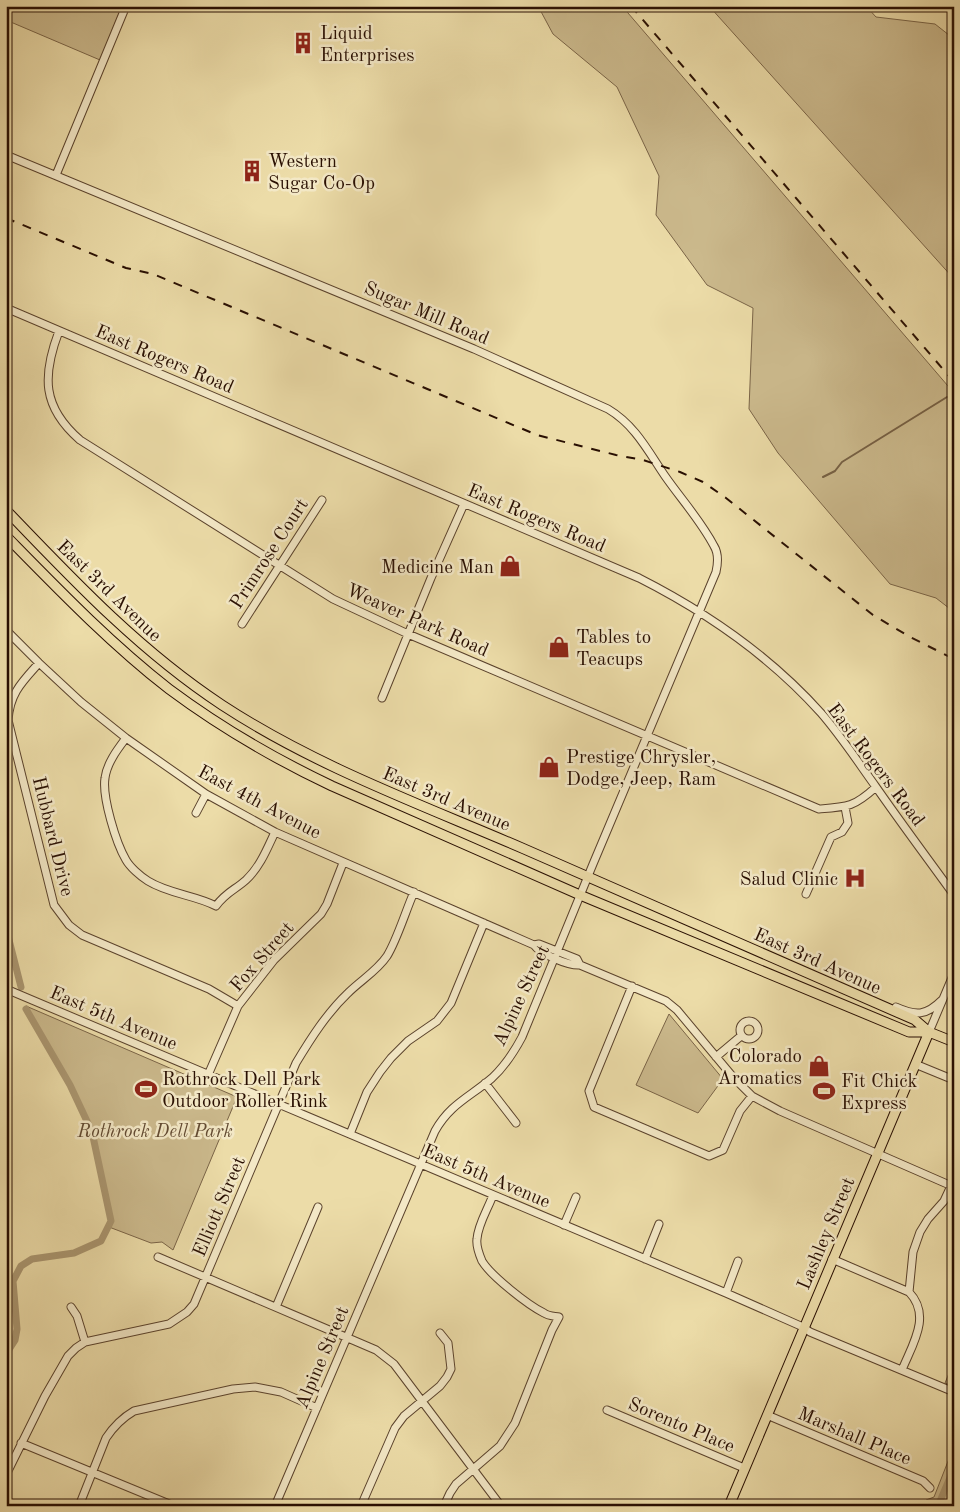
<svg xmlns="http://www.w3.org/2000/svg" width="960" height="1512" font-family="'Old Standard TT',serif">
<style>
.green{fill:#cbb98c;stroke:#7a6447}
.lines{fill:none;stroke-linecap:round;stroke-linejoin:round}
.stream{stroke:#766044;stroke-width:2}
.canal{stroke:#aa9670;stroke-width:7}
.minor-casing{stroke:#5a422c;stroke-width:9}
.major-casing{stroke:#290f02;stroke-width:11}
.minor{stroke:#f3e8c6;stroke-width:7}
.major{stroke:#ecdca8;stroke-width:9}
.rail{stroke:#290f02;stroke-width:2;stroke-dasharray:9 9;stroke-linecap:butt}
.labels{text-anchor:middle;stroke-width:5;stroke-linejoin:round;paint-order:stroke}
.poi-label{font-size:19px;fill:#290f02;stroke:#f3e8c6;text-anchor:start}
.street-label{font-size:19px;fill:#290f02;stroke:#f3e8c6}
.park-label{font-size:19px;font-style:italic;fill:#624a32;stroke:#f3e8c6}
</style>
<rect width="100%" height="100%" fill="#ecdca8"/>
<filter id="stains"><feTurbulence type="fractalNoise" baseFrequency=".004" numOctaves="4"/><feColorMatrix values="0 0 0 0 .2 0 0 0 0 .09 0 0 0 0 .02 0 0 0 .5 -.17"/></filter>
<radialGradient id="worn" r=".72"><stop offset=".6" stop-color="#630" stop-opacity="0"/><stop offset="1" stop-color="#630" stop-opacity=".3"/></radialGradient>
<!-- green -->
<path class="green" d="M6 6H122L100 60 6 20Z
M538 6H622L954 393V612L936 598 890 584 778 453 749 409 753 308 707 285 656 215 659 176 617 87 553 34Z
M709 6H866L876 17 935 24 954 39V279Z
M26 1006 237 1097 173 1250 162 1242 151 1243 109 1227 111 1221 92 1132 70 1085Z
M669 1014 723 1079 698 1113 636 1085Z
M954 1361V1387L945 1383Z
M954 1446 953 1506H924L926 1500 934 1497Z"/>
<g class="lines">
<!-- stream -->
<path class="stream" d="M823 477 835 471 842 462 947 397"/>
<!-- canal -->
<path class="canal" d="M6 928 21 987
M6 1354 15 1340 17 1329 13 1281 21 1266 32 1259 74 1253 101 1241 111 1221 92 1132 70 1085 26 1009
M938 1506 954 1468"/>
<!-- minor casing -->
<g class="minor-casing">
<path id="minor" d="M6 155 474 349 608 409C635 425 648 451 665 476 681 499 701 521 714 546 719 554 718 563 716 572L593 864 522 1037C514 1052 505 1066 492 1078 470 1097 450 1104 435 1131L275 1506
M56 175 126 6
M6 308 639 578C708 613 769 655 821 713 841 736 858 762 876 787 901 823 928 859 954 895
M59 331C42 376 42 407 80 440L333 599 408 634 819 809C848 807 854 807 876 787
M242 624 322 500
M6 630 39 663 81 702 126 738 206 794 275 832 534 945 539 944 577 959 580 965 666 1001 677 1010 733 1077 752 1096 780 1111 954 1187
M39 663C22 682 10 693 8 720L54 905 69 925 82 935 209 989 238 1006
M382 698 431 578 464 504
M126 738C117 750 107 763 105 778 102 797 116 843 126 860 130 867 140 876 148 881 169 894 195 895 216 906 226 892 235 890 246 880 260 867 267 849 275 832
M196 813 206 794
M806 894 831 837 842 832 848 823 845 807
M534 945C540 954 569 966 580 965
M632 986 589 1091 594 1107 709 1156 723 1150 740 1111 752 1096
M6 989 726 1293 803 1327 810 1332 954 1392
M896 1007C916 1016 926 1016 942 1000
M740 1030a9 9 0 1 1 18 0a9 9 0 1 1-18 0Z
M929 1032 954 973
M716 1057 741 1036
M915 1064 954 1080
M208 1075 238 1006 274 960 321 914 327 904 343 863
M485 1083 516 1123
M350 1134 367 1092 380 1072 391 1058 408 1041 437 1021 451 1003 484 923
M564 1225 576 1197
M158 1257 355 1341 376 1350 394 1364 501 1506
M645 1259 659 1224
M832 1259 909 1292
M726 1293 738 1261
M71 1307 77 1316 85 1342
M276 1307 318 1207
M902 1370C912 1345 932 1316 909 1292L913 1252 920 1232 928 1219 944 1201 951 1186
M607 1410 744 1468
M767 1415 923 1481 930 1488
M21 1443 174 1506
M6 1475 45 1396 68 1356 76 1348 85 1342 169 1324 187 1312 194 1304 296 1063C311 1038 327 1013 348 993 361 980 377 971 387 956 397 940 406 910 414 892
M79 1506 106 1438C114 1426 122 1418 134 1411L233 1389 255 1387 281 1392 317 1408
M361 1506 395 1428 404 1416 440 1386 447 1377 451 1369 448 1343 440 1333
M444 1506 450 1493 456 1484 500 1446 515 1423 552 1330 559 1317C554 1316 548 1316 544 1313 528 1305 491 1276 482 1261 479 1254 476 1246 477 1239 478 1224 488 1209 493 1195"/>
</g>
<!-- major casing -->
<g class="major-casing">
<path id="major" d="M6 510C74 581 140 651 222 705 315 766 420 804 522 848 653 904 784 962 915 1020L929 1032 954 1042
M6 536C58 589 110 643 169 689 220 727 275 759 332 786L580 895 909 1032H929
M729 1506 929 1032"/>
</g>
<!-- minor -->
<use href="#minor" class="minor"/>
<!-- major -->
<use href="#major" class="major"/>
<!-- rail -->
<path class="rail" d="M631 6 954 382
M6 218 126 268 153 274 537 435 616 455 643 460 680 472 703 482 726 498 873 615 910 637 954 659"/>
</g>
<!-- icons -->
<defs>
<g id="building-bare" transform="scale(1.725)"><path d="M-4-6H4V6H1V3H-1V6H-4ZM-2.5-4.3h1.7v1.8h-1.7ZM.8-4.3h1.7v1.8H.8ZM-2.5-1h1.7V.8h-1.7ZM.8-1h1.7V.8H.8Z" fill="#8f2418" stroke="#f3e8c6" stroke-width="2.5" paint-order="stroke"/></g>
<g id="shop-bare" transform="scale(1.725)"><path d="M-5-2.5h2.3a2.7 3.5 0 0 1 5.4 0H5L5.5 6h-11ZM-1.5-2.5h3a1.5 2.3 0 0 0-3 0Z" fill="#8f2418" stroke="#f3e8c6" stroke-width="2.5" paint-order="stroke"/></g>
<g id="hospital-bare" transform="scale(1.725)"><path d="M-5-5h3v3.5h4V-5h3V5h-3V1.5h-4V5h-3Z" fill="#8f2418" stroke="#f3e8c6" stroke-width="2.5" paint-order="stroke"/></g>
<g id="stadium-bare" transform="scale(1.725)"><path d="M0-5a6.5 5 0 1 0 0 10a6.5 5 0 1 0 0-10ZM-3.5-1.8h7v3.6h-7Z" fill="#8f2418" stroke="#f3e8c6" stroke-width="2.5" paint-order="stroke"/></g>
</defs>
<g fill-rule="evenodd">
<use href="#building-bare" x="303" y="43"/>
<use href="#building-bare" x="252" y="171"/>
<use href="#shop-bare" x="510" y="566"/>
<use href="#shop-bare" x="559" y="647"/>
<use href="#shop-bare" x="549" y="767"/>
<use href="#hospital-bare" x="855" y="878"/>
<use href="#shop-bare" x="819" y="1066"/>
<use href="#stadium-bare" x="146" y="1089"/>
<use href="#stadium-bare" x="824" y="1091"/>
</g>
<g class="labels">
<!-- poi labels -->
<g class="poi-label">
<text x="320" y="39">Liquid<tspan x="320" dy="22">Enterprises</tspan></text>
<text x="268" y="167">Western<tspan x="268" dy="22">Sugar Co-Op</tspan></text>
<text x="494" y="573" text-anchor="end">Medicine Man</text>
<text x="576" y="643">Tables to<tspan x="576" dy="22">Teacups</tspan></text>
<text x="566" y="763">Prestige Chrysler,<tspan x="566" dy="22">Dodge, Jeep, Ram</tspan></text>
<text x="838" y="885" text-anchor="end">Salud Clinic</text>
<text x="802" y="1062" text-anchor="end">Colorado<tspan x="802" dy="22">Aromatics</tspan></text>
<text x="162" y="1085">Rothrock Dell Park<tspan x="162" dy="22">Outdoor Roller Rink</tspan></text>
<text x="841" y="1087">Fit Chick<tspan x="841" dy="22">Express</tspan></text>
</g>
<!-- street labels -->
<g class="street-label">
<text transform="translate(427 312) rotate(23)" y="7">Sugar Mill Road</text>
<text transform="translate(165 358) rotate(23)" y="7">East Rogers Road</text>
<text transform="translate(537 517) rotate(23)" y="7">East Rogers Road</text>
<text transform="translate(268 553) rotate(-57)" y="7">Primrose Court</text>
<text transform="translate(110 590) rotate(44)" y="7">East 3rd Avenue</text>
<text transform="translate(418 619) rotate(24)" y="7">Weaver Park Road</text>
<text transform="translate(877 764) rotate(53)" y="7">East Rogers Road</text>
<text transform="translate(447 798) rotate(23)" y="7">East 3rd Avenue</text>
<text transform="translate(260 801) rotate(28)" y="7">East 4th Avenue</text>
<text transform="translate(54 836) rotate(76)" y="7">Hubbard Drive</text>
<text transform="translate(261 956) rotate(-49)" y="7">Fox Street</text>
<text transform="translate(818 960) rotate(24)" y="7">East 3rd Avenue</text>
<text transform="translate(520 995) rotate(-65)" y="7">Alpine Street</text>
<text transform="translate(114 1017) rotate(23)" y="7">East 5th Avenue</text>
<text transform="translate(487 1175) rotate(23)" y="7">East 5th Avenue</text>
<text transform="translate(218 1206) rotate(-67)" y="7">Elliott Street</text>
<text transform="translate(825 1233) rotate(-67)" y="7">Lashley Street</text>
<text transform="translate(321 1357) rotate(-67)" y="7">Alpine Street</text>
<text transform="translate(682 1424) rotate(23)" y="7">Sorento Place</text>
<text transform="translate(855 1435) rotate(23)" y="7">Marshall Place</text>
</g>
<!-- park labels -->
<g class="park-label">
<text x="155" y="1137">Rothrock Dell Park</text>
</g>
</g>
<!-- margin -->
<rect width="960" height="1512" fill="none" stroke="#ecdca8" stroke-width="25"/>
<rect x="8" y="8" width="945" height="1497" fill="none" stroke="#290f02" stroke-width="2.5"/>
<rect x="12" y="12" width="935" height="1487" fill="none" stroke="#290f02"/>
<rect width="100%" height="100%" filter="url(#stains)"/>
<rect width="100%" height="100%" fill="url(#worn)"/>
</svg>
